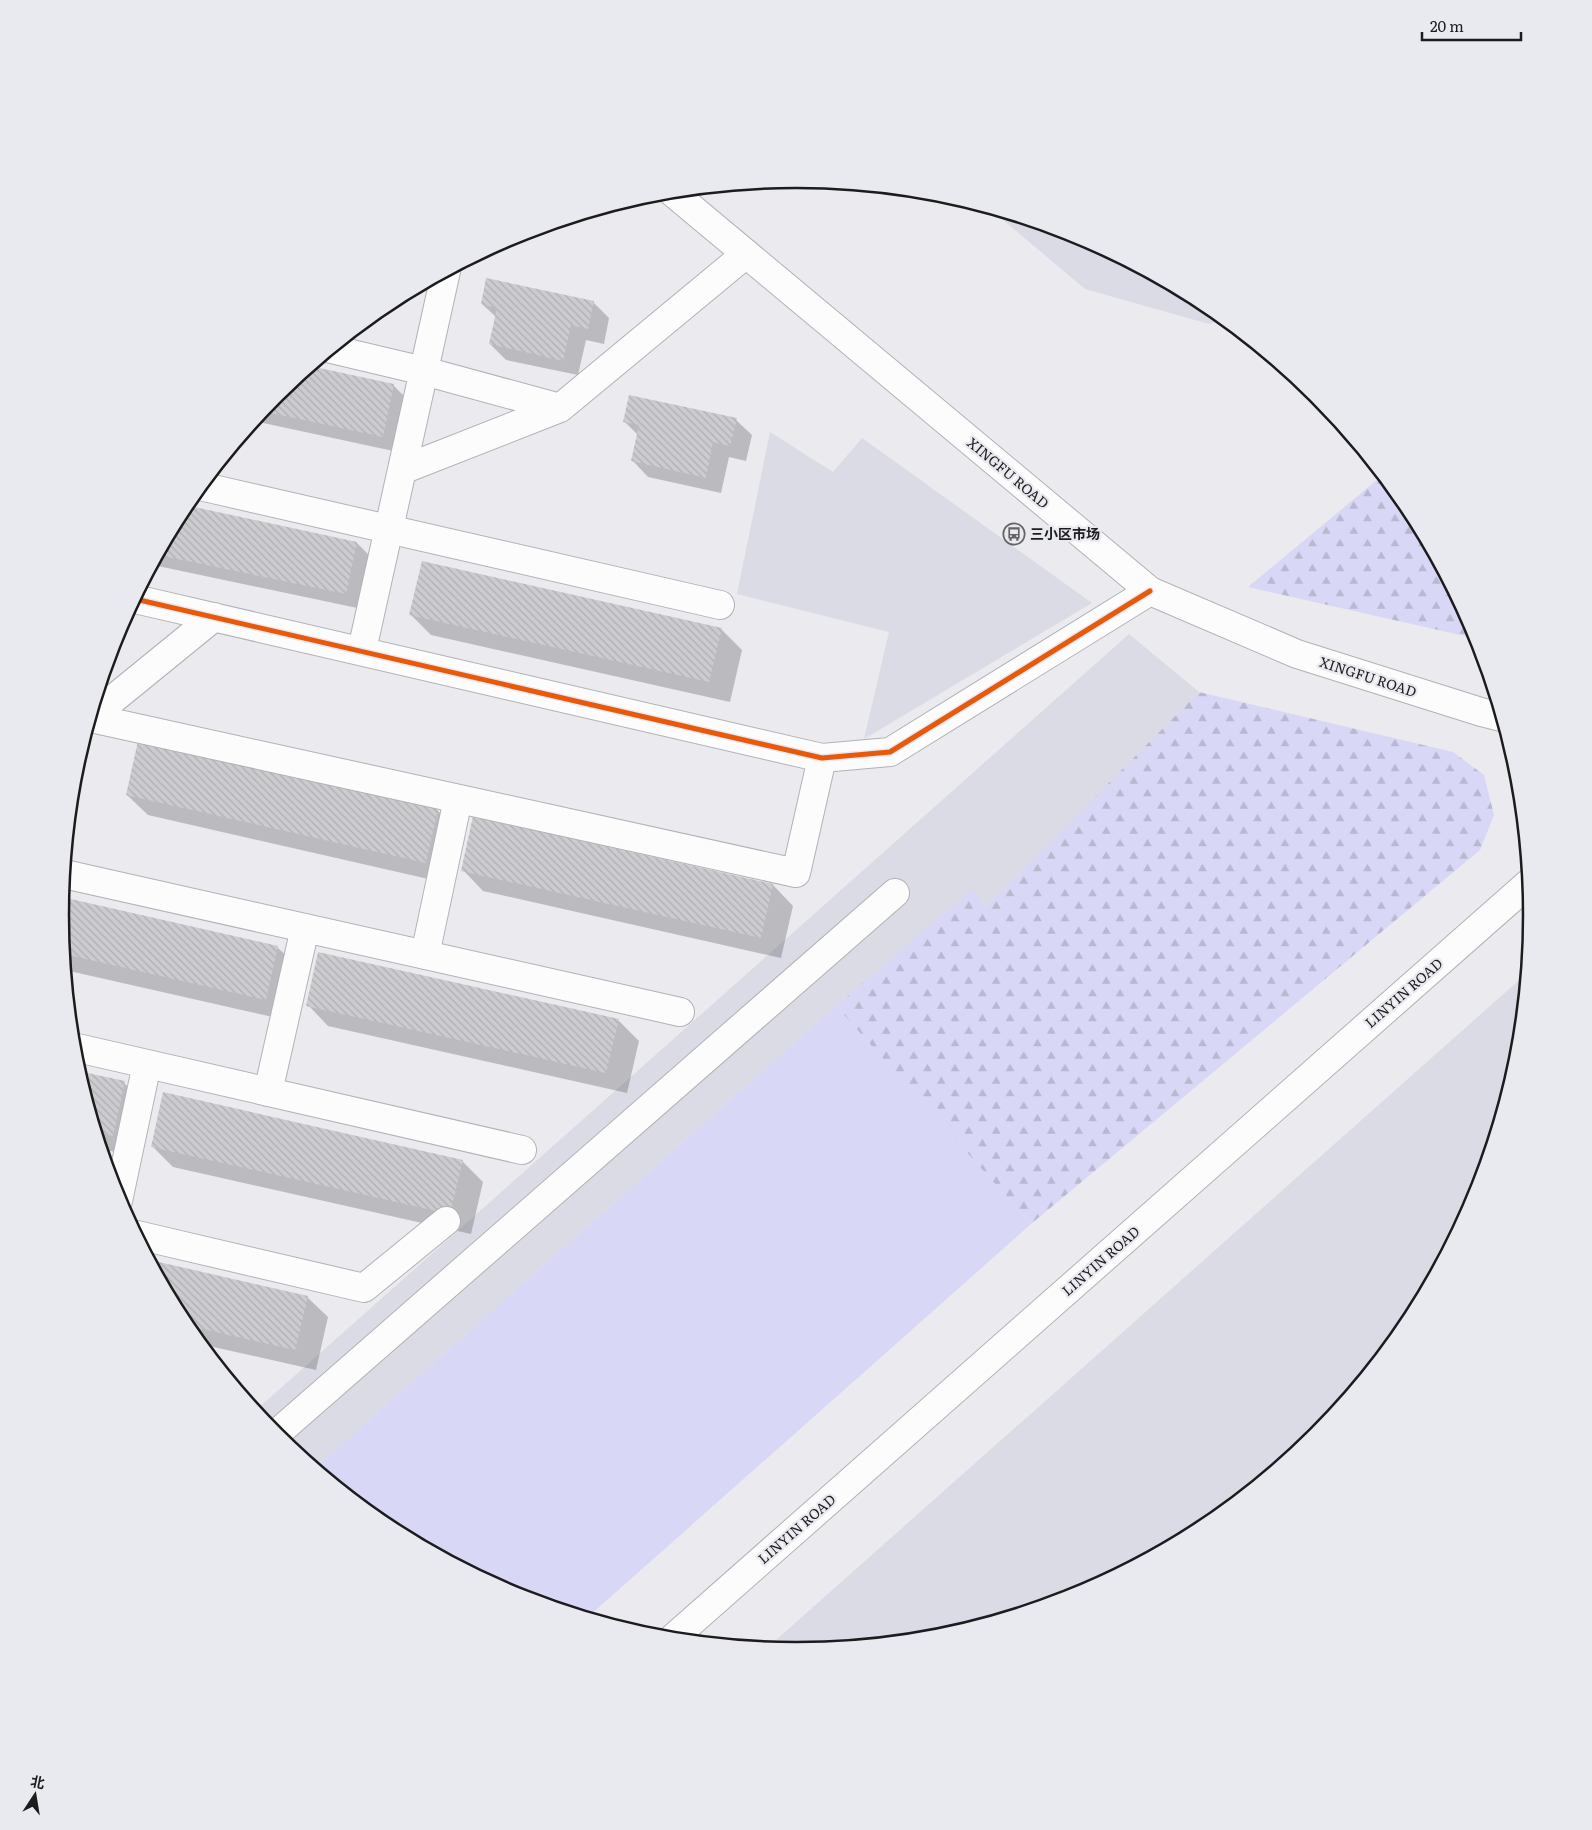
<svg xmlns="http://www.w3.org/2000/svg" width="1592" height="1830" font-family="Literata,'Noto Sans SC',serif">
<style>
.built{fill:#dbdbe5}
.grass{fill:#d8d7f5}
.forest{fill:url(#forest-firs)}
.shadow{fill:#0003}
.building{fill:url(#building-back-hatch)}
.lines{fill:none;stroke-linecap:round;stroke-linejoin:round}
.minor-casing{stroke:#b2b2b6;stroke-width:30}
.major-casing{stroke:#b2b2b6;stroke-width:30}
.minor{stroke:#fcfcfd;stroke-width:28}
.major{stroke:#fcfcfd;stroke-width:28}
.cycleway-casing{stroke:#e9e9f0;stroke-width:8}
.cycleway{stroke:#e8590c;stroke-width:5}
.labels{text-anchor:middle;stroke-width:4.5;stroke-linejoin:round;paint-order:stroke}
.street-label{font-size:14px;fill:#1c1c1e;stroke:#e9e9f0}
.poi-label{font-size:14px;font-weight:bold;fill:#1c1c1e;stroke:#e9e9f0;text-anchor:start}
.rim{fill:none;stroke:#1c1c1e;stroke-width:2.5}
</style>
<defs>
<pattern id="forest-firs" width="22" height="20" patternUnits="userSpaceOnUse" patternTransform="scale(1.25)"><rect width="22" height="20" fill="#d8d7f5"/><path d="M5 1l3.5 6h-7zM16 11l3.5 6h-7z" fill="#b9b8d2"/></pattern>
<pattern id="building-back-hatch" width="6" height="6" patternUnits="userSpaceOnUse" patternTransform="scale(1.25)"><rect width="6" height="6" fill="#ccccd0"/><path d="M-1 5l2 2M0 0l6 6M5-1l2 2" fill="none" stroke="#afafb2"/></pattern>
</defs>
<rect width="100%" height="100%" fill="#eaeaef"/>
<!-- built -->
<path class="built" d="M989 208 1078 235 1205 303 1225 319 1209 324 1085 289Z
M770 432 833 472 862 438 1092 603 864 739 889 632 737 594Z
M1129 634 1199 692 985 907 972 890 836 1006 315 1468 275 1435 255 1411Z
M1526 974 1518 1059 1476 1197 1408 1324 1316 1436 1205 1527 1077 1595 939 1637 796 1651 767 1648Z"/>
<!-- grass -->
<path class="grass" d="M836 1006 1031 1224 588 1617 514 1595 387 1527 315 1468Z"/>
<!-- forest -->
<path class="forest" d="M1383 475 1408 506 1478 639 1248 587Z
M1199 692 1453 752 1484 775 1494 815 1480 850 1031 1224 836 1006 972 889 985 907Z"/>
<!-- shadow -->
<path class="shadow" d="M593 302 609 318 604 344 586 340 578 375 506 360 490 344 496 317 482 304Z
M393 385 409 401 398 452 254 421 276 394Z
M736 420 752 435 746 461 729 457 721 493 648 477 633 461 638 435 624 421Z
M184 506 357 543 372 558 362 609 153 565Z
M411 615 721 629 742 650 730 702 431 635Z
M127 795 437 810 458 830 446 883 148 815Z
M463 870 773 885 793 906 781 958 483 891Z
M62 898 277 947 298 967 286 1020 65 970 60 915Z
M308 1005 618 1020 639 1041 627 1093 328 1026Z
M78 1072 124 1083 145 1103 133 1156 101 1149Z
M152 1146 462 1161 483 1182 471 1234 173 1167Z
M151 1261 307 1297 328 1317 316 1370 200 1344 184 1324Z"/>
<!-- building -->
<path class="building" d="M486 278 594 301 588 329 571 325 563 361 489 344 497 308 481 304Z
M310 366 394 384 383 437 262 411 276 394Z
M629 395 737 418 730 446 713 442 706 478 631 461 639 425 623 422Z
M185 505 357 542 346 594 158 555Z
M422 561 722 628 709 682 409 615Z
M138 741 438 808 426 863 126 795Z
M473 816 773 884 761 938 461 871Z
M62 897 278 946 266 1000 64 954 60 915Z
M318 952 619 1019 606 1073 306 1006Z
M78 1071 125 1081 113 1136 96 1132Z
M163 1092 463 1160 450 1214 151 1147Z
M150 1260 308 1296 295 1350 185 1325Z"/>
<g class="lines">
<!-- minor casing -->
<g class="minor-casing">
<path id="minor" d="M331 349 424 371 560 408
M402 470 560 408 746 254
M200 486 720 605
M135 599 822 758 890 752 1150 591
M362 650 446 271
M90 718 214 617
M91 718 796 873 822 758
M64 874 680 1012
M425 955 458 799
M73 1047 522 1150
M268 1092 305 928
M118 1201 147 1064
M137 1235 364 1288 446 1221
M275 1435 895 893"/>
</g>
<!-- major casing -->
<g class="major-casing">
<path id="major" d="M671 191 1150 591 1297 654 1481 712 1501 717
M672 1639 1529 883"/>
</g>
<!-- minor -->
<use href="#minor" class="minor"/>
<!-- major -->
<use href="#major" class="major"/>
<!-- cycleway casing -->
<g class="cycleway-casing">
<path id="cycleway" d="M135 599 822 758 890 752 1150 591"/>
</g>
<!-- cycleway -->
<use href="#cycleway" class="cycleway"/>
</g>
<!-- icons -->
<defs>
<g id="bus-ring" transform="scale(1.125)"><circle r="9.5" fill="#e9e9f0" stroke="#646467" stroke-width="1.5"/><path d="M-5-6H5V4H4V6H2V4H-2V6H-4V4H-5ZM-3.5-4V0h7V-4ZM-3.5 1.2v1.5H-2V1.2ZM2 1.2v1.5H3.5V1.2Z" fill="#646467"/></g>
</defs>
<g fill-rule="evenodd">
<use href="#bus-ring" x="1014" y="534"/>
</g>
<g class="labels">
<!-- street labels -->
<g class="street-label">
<text transform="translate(1008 473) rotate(40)" y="5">XINGFU ROAD</text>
<text transform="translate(1368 677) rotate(18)" y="5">XINGFU ROAD</text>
<text transform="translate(1404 993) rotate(-41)" y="5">LINYIN ROAD</text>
<text transform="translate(1101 1261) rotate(-41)" y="5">LINYIN ROAD</text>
<text transform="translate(797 1529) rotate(-41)" y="5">LINYIN ROAD</text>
</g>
<!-- poi labels -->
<g class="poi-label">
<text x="1030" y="539">三小区市场</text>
</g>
</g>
<!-- crop -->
<path d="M0 0H1592V1830H0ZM69 915a727 727 0 1 1 1454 0a727 727 0 1 1-1454 0Z" fill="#e9e9f0" fill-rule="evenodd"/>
<path class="rim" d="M69 915a727 727 0 1 1 1454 0a727 727 0 1 1-1454 0Z"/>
<!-- north arrow -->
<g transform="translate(35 1795) rotate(12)" stroke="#e9e9f0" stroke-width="4" paint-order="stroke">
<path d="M0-4L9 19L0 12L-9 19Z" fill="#1c1c1e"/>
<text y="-8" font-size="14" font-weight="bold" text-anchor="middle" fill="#1c1c1e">北</text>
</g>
<!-- scale -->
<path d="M1422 32v8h99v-8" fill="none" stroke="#1c1c1e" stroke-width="2.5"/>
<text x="1430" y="32" font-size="15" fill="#1c1c1e" stroke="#e9e9f0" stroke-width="4" paint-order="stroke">20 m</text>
</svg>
